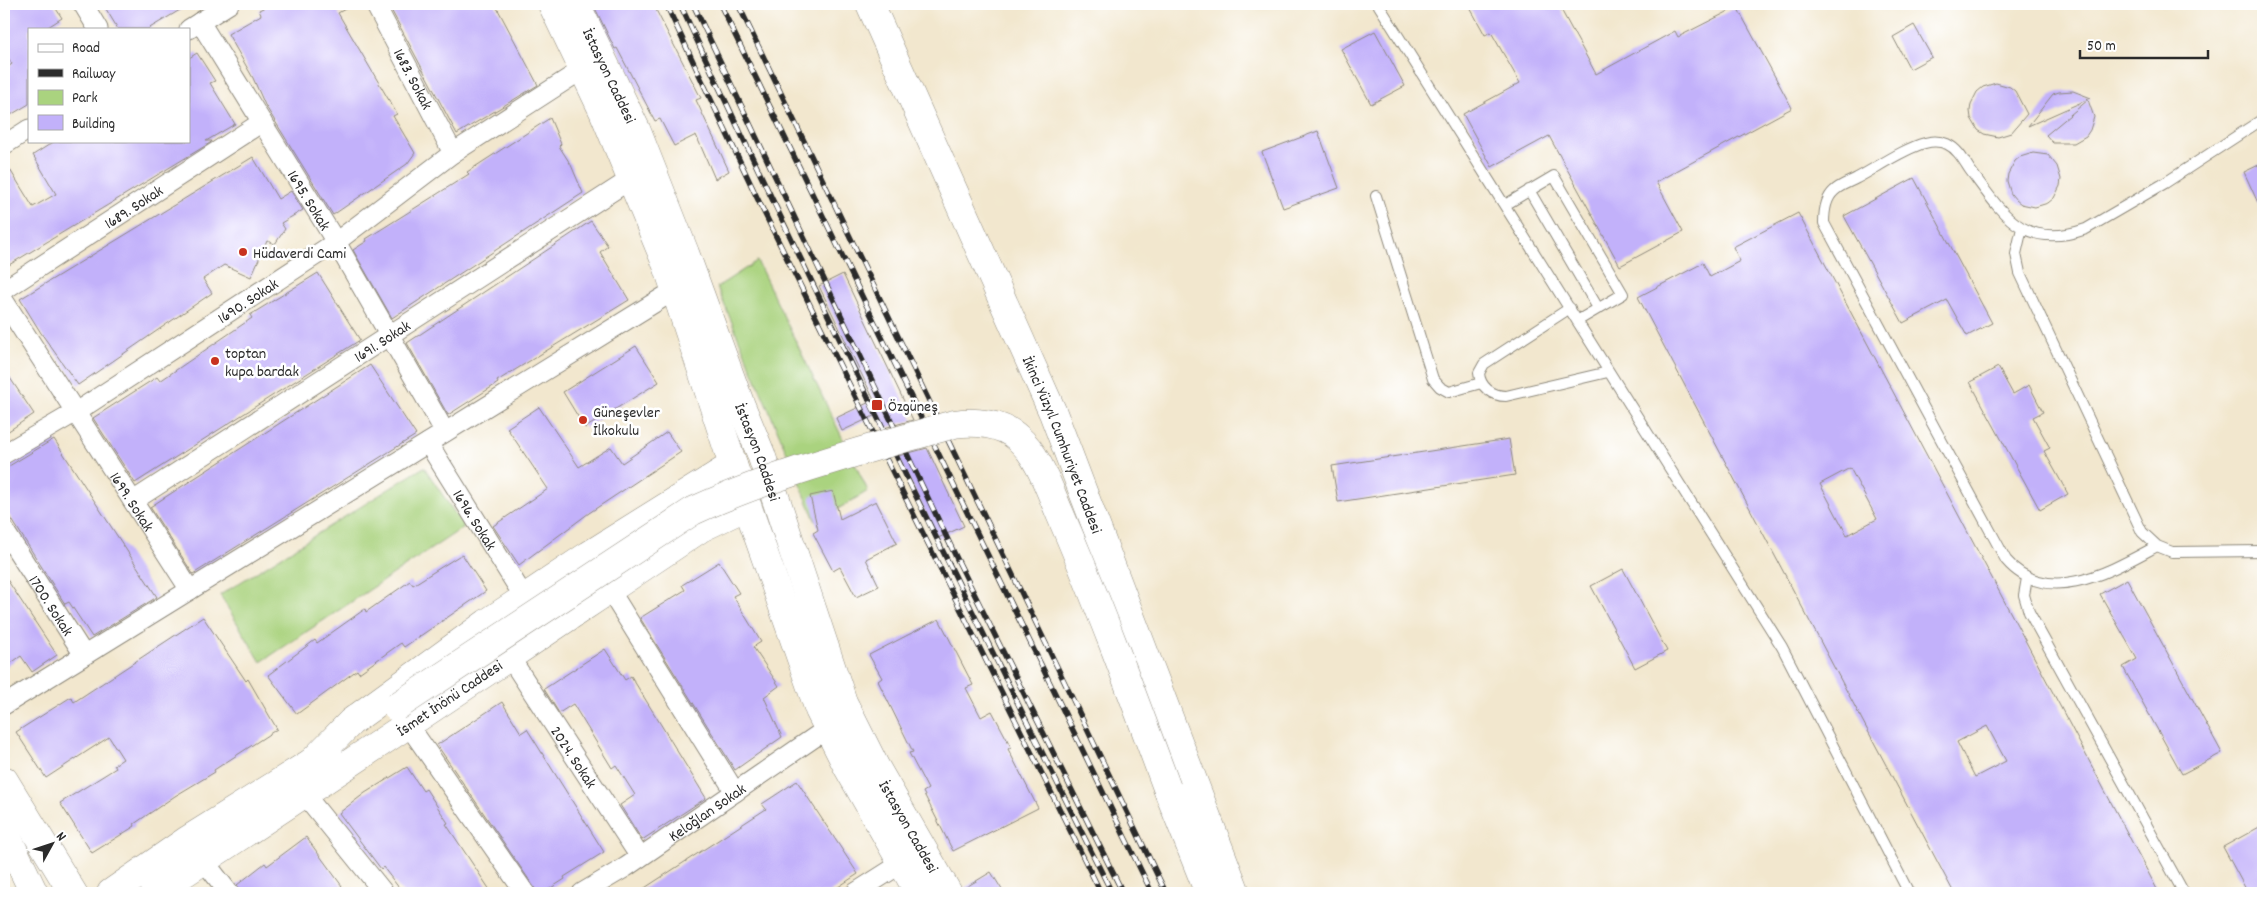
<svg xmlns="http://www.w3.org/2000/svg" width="2267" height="897" font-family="Dekko,sans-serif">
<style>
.green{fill:#aad37f;stroke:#6a7f55}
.building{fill:#c2b1fa;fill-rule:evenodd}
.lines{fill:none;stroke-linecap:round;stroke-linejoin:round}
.service-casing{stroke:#8e897c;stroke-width:12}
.minor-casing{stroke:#8e897c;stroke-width:21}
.secondary-casing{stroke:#8e897c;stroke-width:29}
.primary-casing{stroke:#8e897c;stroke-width:29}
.service{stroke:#fff;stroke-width:10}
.minor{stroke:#fff;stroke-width:19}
.secondary{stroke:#fff;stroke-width:28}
.primary{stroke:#fff;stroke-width:28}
.rail-casing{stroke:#2b2b2b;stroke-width:5.5}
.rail{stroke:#fff;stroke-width:4;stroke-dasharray:11;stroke-linecap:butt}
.secondary-bridge-casing{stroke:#8e897c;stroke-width:29;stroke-linecap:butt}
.secondary-bridge{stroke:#fff;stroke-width:28}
.poi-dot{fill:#c8321e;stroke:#fff;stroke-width:2}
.labels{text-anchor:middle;stroke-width:5;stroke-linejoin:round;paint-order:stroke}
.street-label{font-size:16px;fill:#2b2b2b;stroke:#fff}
.poi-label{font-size:16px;fill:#2b2b2b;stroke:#fff;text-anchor:start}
</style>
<rect width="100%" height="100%" fill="#fff"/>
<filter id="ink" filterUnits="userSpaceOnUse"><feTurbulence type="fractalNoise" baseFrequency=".02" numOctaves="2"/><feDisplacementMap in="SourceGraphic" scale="10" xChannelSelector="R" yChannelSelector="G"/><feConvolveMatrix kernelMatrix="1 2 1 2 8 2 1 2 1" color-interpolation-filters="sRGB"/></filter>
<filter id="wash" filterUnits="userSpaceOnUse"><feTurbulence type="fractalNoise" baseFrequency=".0096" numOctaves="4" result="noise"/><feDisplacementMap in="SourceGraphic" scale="20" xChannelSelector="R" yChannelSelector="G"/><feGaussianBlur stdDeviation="1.12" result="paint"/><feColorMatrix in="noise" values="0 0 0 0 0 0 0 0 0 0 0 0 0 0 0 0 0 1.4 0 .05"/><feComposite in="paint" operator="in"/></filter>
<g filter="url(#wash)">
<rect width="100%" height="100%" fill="#f2e7ce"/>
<!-- green -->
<path class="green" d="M757 261 868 491 816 522 717 287Z
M424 467 464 527 261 662 220 595Z"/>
<g id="blocks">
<!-- building -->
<path class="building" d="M11 4H53L62 18 45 29H29V104L4 119V70L12 64 4 51V8Z
M103 4H190L148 29H118Z
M271 4H354L338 13 397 114 393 116 415 153 407 164 333 215 265 105 253 78 228 34 261 15 259 10Z
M388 4H495L538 85 457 134Z
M593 4H653L701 98 696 100 729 171 715 179 696 135 674 146 660 119 655 121 617 48 615 49Z
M1468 4H1558L1596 74 1675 31 1678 37 1737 7 1792 108 1656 182 1683 232 1620 266 1549 136 1492 167 1463 114 1520 83 1491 32 1485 35Z
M1914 25 1932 57 1910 69 1893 37Z
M1375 31 1405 86 1371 104 1341 49Z
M197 53 215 81 210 83 235 124 206 141H212L210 143 4 268V160L33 207 56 194 33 155 55 141H189V58Z
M1996 83 2010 87 2015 91 2027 114 2011 133 1998 137 1984 134 1978 130 1971 118 1970 111 1971 104 1977 92 1983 87Z
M2073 91 2091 98 2028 126 2053 94 2059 92Z
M2088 100 2094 117 2090 130 2086 136 2074 143H2053L2046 135Z
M550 118 561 144 559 146 571 165 583 193 392 318 353 250 367 241 366 239 469 174 467 172Z
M1318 131 1339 188 1283 208 1262 152Z
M2033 153 2048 155 2057 166 2061 179 2060 186 2054 198 2048 203 2035 207 2021 204 2016 200 2011 194 2007 181 2008 174 2015 161 2020 157Z
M253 157 278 199 291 191 303 210 281 223 285 229 275 244 267 241 251 277 224 265 203 279 212 293 78 385 41 333 20 299Z
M2263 163V214L2244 172Z
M1914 178 1992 323 1967 336 1947 300 1903 323 1844 216Z
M1798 213 2068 721 2159 893H1954L1775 556 1638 297 1703 263 1710 277 1740 261 1733 247ZM1850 468 1877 519 1847 535 1820 484ZM1987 726 2006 761 1975 777 1957 742Z
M591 221 608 246 600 252 629 300 497 381 498 383 448 415 407 343Z
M318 273 360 340 135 483 93 418 157 377 160 381 252 318 250 315Z
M843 274 913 420 884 428 878 414 842 431 836 418 874 400 819 286Z
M636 346 659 382 585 428 563 392Z
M370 365 416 435 193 574 150 507Z
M1998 367 2013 394 2029 385 2043 412 2033 417 2050 448 2044 451 2068 494 2040 510 1970 382Z
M4 369 34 414 4 434Z
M539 407 579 467 611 447 622 463 667 432 681 452 589 513 519 565 493 526 548 489 507 428Z
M54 439 157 597 92 637 69 602 65 604 4 507V469Z
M1509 439 1515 475 1338 502 1332 466Z
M927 448 964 526 938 538 898 456Z
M833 491 840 519 876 501 897 543 866 559 879 586 856 597 840 567 833 571 813 533 818 530 810 496Z
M462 554 486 591 404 647 401 643 359 673 357 670 297 714 268 675 315 640 317 643 365 609 366 612 410 581 413 585Z
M719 562 739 593 733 596 761 642 753 647 779 686 764 697 782 737 735 770 640 618 685 590 682 585Z
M1623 569 1667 651 1635 668 1591 586Z
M4 575 57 655 32 672 21 656 4 668Z
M2127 579 2222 753 2182 774 2123 667 2137 659 2100 594Z
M203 617 246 681 248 679 277 729 214 770 215 772 175 796 134 824 135 826 92 853 60 803 116 768 114 765 123 759 109 737 46 778 16 732 71 697 74 702Z
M939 619 973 685 966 688 981 717 992 711 1011 747 1008 749 1038 808 953 851 923 792 928 789 909 753 913 752 878 681 882 678 869 655Z
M605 649 625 680 631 676 706 798 642 840 620 805 635 795 616 765 612 768 573 704 559 713 544 689Z
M502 702 521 733 527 729 604 852 564 877 565 879 543 893H536L534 887 437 745Z
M407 767 423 791 426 789 448 823 446 824 492 893H403L383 867 381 869 339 813 365 793Z
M797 781 858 874 829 893H637L766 809 762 804Z
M2263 825V893H2248L2223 847Z
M306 837 342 886 331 893H243L237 885 265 863 267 866Z
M991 872 1004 893H964L963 889Z"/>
</g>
</g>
<g filter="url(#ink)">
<use href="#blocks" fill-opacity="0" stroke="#8e897c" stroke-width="1"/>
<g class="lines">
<!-- service casing -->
<g class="service-casing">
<path id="service" d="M1378 4 1782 647 1909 893
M1529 190 1598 308
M1376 196 1433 379 1440 387 1449 392 1481 383
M1505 205 1554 176 1623 294 1577 321
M2022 228 2016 254 2020 273 2142 532 2157 546 2172 552 2263 551
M1570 308 1484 364 1479 373C1480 387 1492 396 1506 396L1608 372
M2157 546C2112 570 2048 609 2006 560L1824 223C1824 212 1825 199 1834 191 1840 185 1850 182 1857 178 1876 168 1905 148 1925 143 1932 141 1940 141 1947 144 1958 149 1964 161 1970 170 2003 214 2023 251 2086 229L2165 183 2263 119
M2027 578 2024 595 2029 612 2184 893"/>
</g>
<!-- minor casing -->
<g class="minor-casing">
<g id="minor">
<path d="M83 4 98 29"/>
<path id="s1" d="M375 4 453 153"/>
<path id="s2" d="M200 22 336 242 445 432"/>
<path d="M189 29 229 4"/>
<path d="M4 145 29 129"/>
<path id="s3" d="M4 290 262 122"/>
<path id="s4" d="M4 301 190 590"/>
<path id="s5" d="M428 443 524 597"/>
<path id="s6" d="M4 454 76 412 336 242 453 153 583 69"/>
<path id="s7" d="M133 501 631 179"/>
<path id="s8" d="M4 530 84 655"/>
<path d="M609 589 735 792"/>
<path id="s9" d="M509 656 640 857"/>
<path d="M4 705 675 290"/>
<path d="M407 723 525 893"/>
<path d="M305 795 384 893"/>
<path d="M204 861 229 893"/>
<path id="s10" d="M582 893 626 867 828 728"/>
<path d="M855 893 902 863"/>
</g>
</g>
<!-- secondary casing -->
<g class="secondary-casing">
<g id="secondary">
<path id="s11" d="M870 4 1053 413 1236 893"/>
<path d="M312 762 351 722 487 623 589 555 733 465"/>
<path d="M4 780 73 893"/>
<path d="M1167 788 1209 893"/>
<path d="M4 830 34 893"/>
<path d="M111 893 189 839 328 752"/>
<path id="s12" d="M154 893C337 773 519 650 701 528L747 506"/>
</g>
</g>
<!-- primary casing -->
<g class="primary-casing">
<g id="primary">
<path d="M552 4 603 111 668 268 733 465 819 710 847 766 919 893"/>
<path id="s13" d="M576 4 636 129 685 253 740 403 761 454 843 702 875 766 948 893"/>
</g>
</g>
<!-- service -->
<use href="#service" class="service"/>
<!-- minor -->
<use href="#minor" class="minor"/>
<!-- secondary -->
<use href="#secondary" class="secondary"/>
<!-- primary -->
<use href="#primary" class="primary"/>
<!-- rail casing -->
<g class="rail-casing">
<path id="rail" d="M666 4 761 206 1101 893
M680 4C819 302 965 598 1112 893
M693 4 957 559 1123 893
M720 4 1152 893
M738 4 1166 893"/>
</g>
<!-- rail -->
<use href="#rail" class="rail"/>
<!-- secondary-bridge casing -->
<g class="secondary-bridge-casing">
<path id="secondary-bridge" d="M396 707 693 511C776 473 866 450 954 424 974 421 1002 423 1018 438 1039 456 1049 489 1060 514 1099 604 1133 696 1167 788"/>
</g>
<!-- secondary-bridge -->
<use href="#secondary-bridge" class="secondary-bridge"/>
</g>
</g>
<!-- markers -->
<g class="poi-dot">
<circle cx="243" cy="252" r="5"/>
<circle cx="215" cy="361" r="5"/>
<rect x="871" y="399" width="12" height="12" rx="2.5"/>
<circle cx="583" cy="420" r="5"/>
</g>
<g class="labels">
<!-- street labels -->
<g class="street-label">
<text dy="6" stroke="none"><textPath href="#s13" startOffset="79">İstasyon Caddesi</textPath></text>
<text dy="6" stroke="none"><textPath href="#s1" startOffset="84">1683. Sokak</textPath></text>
<text dy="6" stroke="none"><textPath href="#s2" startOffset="209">1695. Sokak</textPath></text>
<text dy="6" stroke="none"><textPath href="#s3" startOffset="154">1689. Sokak</textPath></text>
<text dy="6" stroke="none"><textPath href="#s6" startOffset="288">1690. Sokak</textPath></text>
<text dy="6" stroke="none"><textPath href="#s7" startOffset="296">1691. Sokak</textPath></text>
<text dy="6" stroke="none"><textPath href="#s11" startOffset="481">İkinci Yüzyıl Cumhuriyet Caddesi</textPath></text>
<text dy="6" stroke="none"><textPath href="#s13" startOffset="484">İstasyon Caddesi</textPath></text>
<text dy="6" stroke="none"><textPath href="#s4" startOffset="238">1699. Sokak</textPath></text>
<text dy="6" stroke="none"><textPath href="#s5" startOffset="90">1696. Sokak</textPath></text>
<text dy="6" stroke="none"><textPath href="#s8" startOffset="89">1700. Sokak</textPath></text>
<text dy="6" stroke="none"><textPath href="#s12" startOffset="354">İsmet İnönü Caddesi</textPath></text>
<text dy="6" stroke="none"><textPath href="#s9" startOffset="120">2024. Sokak</textPath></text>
<text dy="6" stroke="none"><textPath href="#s10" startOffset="149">Keloğlan Sokak</textPath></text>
<text dy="6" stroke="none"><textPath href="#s13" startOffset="889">İstasyon Caddesi</textPath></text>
</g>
<!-- poi labels -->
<g class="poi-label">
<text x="253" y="258">Hüdaverdi Cami</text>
<text x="225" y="358">toptan<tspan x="225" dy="18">kupa bardak</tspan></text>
<text x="888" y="411">Özgüneş</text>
<text x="593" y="417">Güneşevler<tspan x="593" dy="18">İlkokulu</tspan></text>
</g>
</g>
<!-- margin -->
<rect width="2267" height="897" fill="none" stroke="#fff" stroke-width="20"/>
<!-- legend -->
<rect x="28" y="28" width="162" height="115" fill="#ffffff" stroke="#aaaaaa"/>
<rect x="38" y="44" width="25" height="8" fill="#ffffff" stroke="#aaaaaa"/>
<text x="72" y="52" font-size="15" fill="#2b2b2b">Road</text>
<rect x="38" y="69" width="25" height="8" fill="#2b2b2b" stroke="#aaaaaa"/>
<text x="72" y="78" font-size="15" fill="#2b2b2b">Railway</text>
<rect x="38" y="90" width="25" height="15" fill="#aad37f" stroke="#aaaaaa"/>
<text x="72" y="102" font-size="15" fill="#2b2b2b">Park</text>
<rect x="38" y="115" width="25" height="15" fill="#c2b1fa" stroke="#aaaaaa"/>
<text x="72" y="128" font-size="15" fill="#2b2b2b">Building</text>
<!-- north arrow -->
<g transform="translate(52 844) rotate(50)" stroke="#ffffff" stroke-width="4" paint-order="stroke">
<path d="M0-4L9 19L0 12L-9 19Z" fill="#2b2b2b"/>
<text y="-8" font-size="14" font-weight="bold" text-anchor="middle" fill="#2b2b2b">N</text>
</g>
<!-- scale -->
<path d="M2080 50v8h128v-8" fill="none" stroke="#2b2b2b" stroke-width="2.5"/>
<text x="2087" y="50" font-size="15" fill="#2b2b2b" stroke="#ffffff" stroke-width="4" paint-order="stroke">50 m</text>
</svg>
